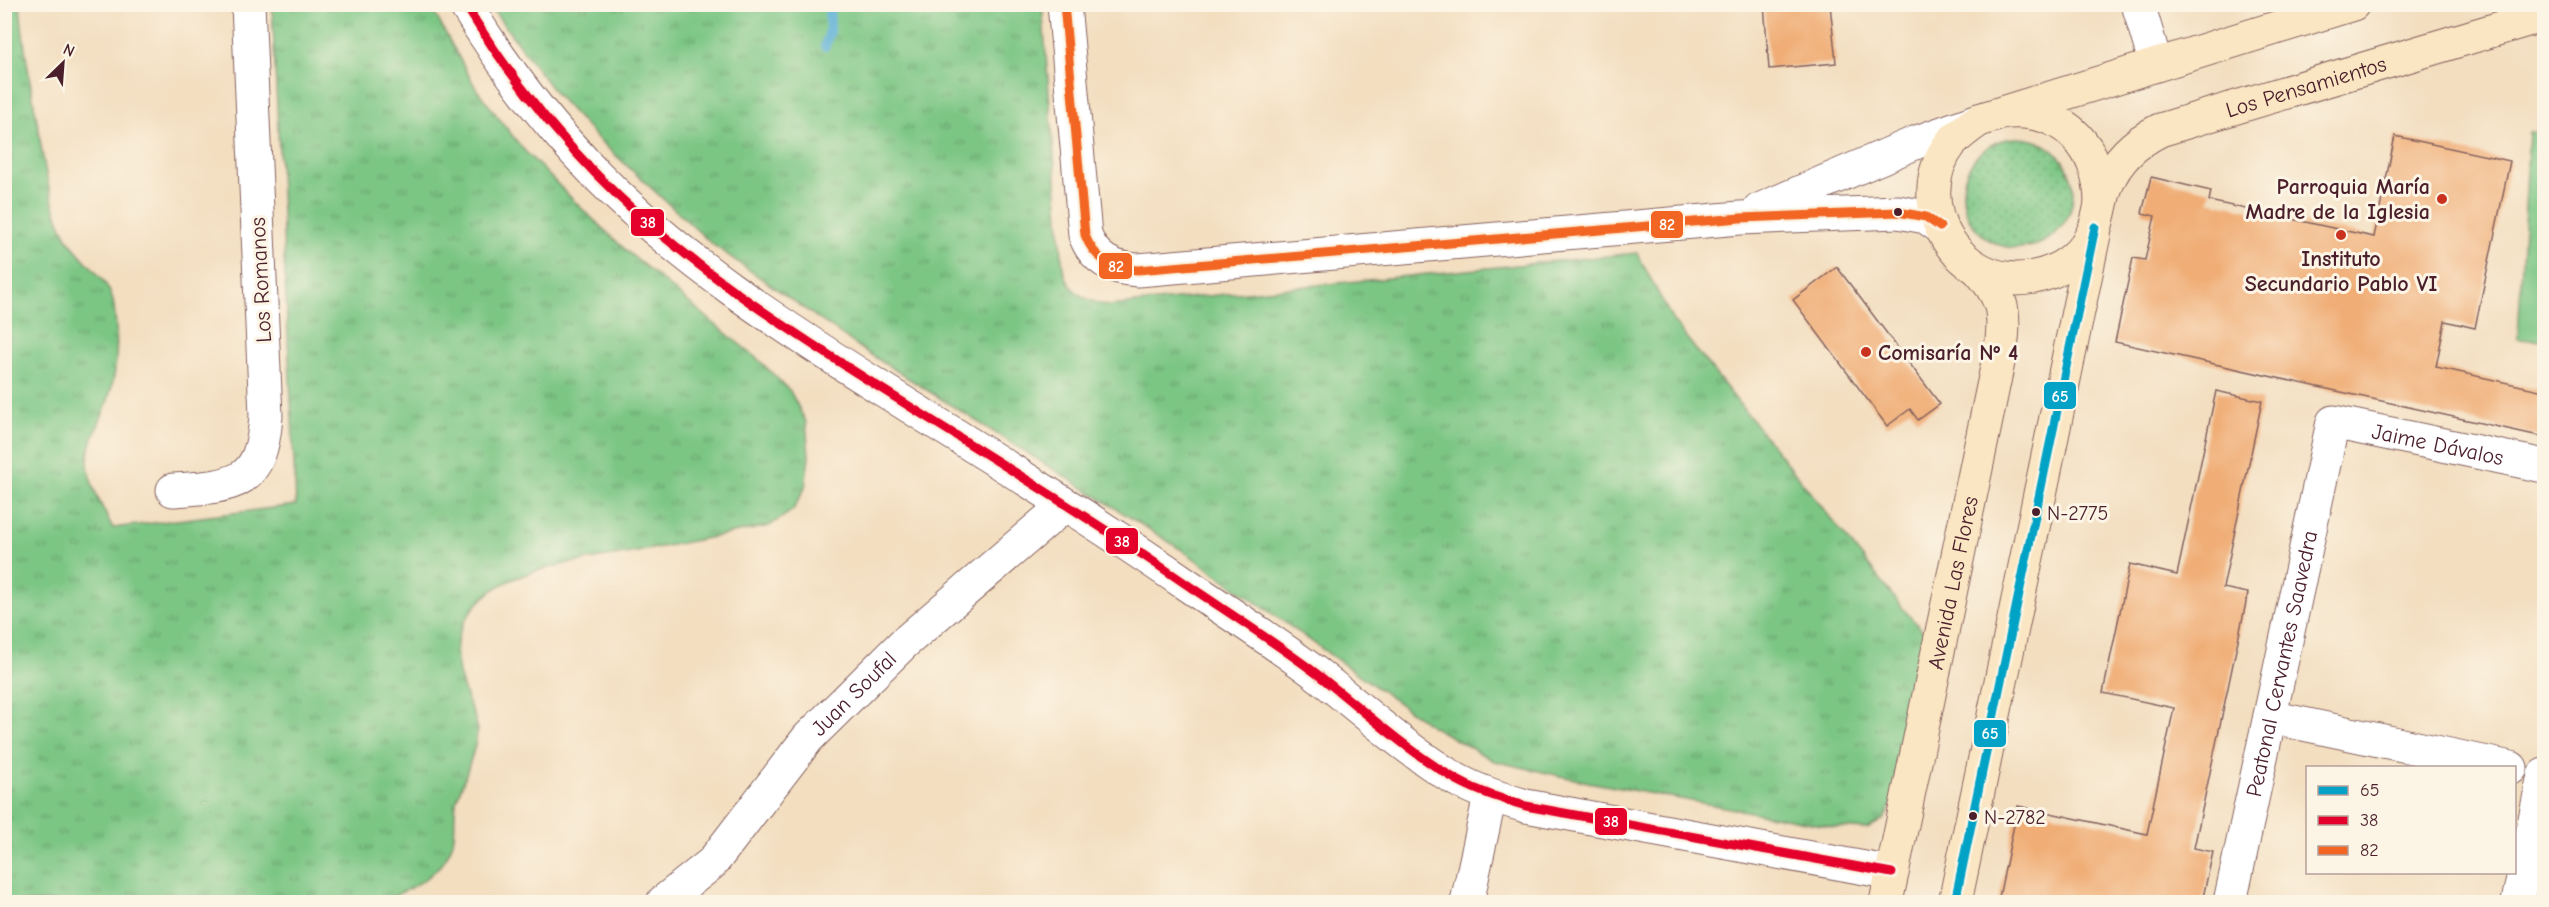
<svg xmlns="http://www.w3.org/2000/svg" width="2549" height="907" font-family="'Comic Neue',sans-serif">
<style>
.grass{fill:url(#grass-tufts);stroke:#637258;stroke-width:1.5}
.park{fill:#7cc684;stroke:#637258;stroke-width:1.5}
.garden{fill:url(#garden-dots);stroke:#637258;stroke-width:1.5}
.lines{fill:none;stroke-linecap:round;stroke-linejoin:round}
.stream{stroke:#5bb0d7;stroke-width:10}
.building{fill:#f0ad76}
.street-casing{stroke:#85625f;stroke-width:35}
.secondary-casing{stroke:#85625f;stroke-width:35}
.street{stroke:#fff;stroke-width:33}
.secondary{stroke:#fbe6c3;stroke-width:33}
.bus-1-casing{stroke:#fcf5e5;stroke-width:14}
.bus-2-casing{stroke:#fcf5e5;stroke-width:14}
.bus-3-casing{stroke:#fcf5e5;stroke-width:14}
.bus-1{stroke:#04a2c6;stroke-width:9}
.bus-2{stroke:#e4002b;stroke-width:9}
.bus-3{stroke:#f26522;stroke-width:9}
.poi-dot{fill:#c8321e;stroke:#fcf5e5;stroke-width:2}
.bus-dot{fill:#4a1f2b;stroke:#fcf5e5;stroke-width:2}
.labels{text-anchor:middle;stroke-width:6;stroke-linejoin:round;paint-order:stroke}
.bus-label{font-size:20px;fill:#4a1f2b;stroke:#fcf5e5;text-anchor:start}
.street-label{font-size:22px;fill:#4a1f2b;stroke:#fcf5e5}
.poi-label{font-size:22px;font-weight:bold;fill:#4a1f2b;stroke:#fcf5e5;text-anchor:end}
.line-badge{stroke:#fcf5e5;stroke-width:2}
.badge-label{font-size:16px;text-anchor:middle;font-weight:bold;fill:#fff}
</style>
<defs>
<pattern id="grass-tufts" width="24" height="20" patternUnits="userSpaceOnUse" patternTransform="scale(1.5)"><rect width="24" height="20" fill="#7cc684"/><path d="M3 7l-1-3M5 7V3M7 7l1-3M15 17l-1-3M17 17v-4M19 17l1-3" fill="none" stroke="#68a06c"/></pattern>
<pattern id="garden-dots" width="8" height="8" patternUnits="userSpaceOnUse" patternTransform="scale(1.5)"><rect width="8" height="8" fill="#7cc684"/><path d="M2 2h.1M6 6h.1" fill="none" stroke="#68a06c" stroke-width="1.8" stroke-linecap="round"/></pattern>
</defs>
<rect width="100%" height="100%" fill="#fcf5e5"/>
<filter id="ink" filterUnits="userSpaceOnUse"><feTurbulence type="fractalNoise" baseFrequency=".0167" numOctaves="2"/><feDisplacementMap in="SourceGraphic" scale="12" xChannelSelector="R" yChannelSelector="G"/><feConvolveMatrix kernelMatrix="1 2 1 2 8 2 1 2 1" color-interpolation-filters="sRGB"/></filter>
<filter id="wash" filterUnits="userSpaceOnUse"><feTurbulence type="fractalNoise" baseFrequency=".008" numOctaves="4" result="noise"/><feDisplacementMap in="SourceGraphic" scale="24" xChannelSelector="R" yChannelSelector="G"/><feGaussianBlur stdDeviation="1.35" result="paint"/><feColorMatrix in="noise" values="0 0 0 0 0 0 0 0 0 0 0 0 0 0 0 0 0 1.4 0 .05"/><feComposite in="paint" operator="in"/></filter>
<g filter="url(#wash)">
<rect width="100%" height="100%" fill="#f3dec0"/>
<!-- grass -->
<path class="grass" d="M5 4 20 5C23 44 30 82 37 121 43 157 49 207 68 239 82 262 110 277 114 306 118 336 118 371 108 400 103 417 86 447 88 465 90 486 103 509 113 528L296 505 272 5H430L477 90 522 148 578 205 629 253 761 362 790 391 806 422 809 456 805 488 793 510 769 526C723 535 677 544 631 553 587 561 518 566 484 597 451 629 451 655 466 696 469 705 475 716 477 726 479 742 464 779 458 796 452 810 457 826 453 841 445 874 408 891 379 902H5Z
M489 5H1042L1063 269C1069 293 1085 300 1108 306L1637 253 1673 321 1905 611 1926 634 1898 793 1884 819 1867 829 1833 827 1588 782 1494 761 1430 725 1182 550 868 353 712 244 599 140 556 94Z"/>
<!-- park -->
<path class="park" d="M2529 132 2544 133V341L2518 339Z"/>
<!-- garden -->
<path class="garden" d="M1963 193a55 55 0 1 1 110 0a55 55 0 1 1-110 0Z"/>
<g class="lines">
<!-- stream -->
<path class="stream" d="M825 46 830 31 829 4"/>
</g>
<g id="blocks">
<!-- building -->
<path class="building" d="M1764 4H1830L1836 63 1769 69Z
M2395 136 2510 161 2475 328 2445 321 2436 367 2544 391V437L2115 342 2133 258 2145 260 2155 216 2142 213 2151 177 2211 191 2209 201 2374 237Z
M1837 267 1940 404 1918 420 1910 409 1887 426 1793 300Z
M2216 391 2262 401 2223 588 2248 593 2194 848 2213 852 2202 902H1998L2018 806 2147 834 2174 708 2103 693 2130 564 2177 575Z"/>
</g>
</g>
<g filter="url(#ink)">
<use href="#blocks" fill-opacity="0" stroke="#85625f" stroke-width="1.5"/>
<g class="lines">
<!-- street casing -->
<g class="street-casing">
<g id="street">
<path d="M465 4C502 65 547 124 597 175 680 260 782 326 882 389 985 454 1089 517 1189 586 1232 615 1276 643 1317 674 1363 710 1407 751 1457 780 1479 792 1502 799 1526 806L1892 873"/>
<path d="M1064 4 1085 235C1094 259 1112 269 1138 270L1740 218 1898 212 1926 217 1940 227"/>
<path d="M2138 4 2156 65"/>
<path d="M1759 210 1917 142 1979 120"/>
<path d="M173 490C235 486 261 486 266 416L248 4"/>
<path d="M2270 717 2511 768"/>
<path id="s1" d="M663 902 712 863 808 738 903 644 1065 505"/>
<path d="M1467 902 1490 796"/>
<path id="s2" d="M2230 902 2333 422 2544 466"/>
<path d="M2518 902 2544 775"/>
</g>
</g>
<!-- secondary casing -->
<g class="secondary-casing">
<g id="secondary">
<path id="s3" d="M2353 4 1979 120C1969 127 1959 134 1951 143 1904 203 1960 293 2034 277 2061 272 2085 254 2095 228 2100 214 2101 198 2107 184 2117 159 2136 142 2160 130L2544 15"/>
<path d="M2010 112C2065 109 2100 149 2101 202"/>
<path id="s4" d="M1886 902 2001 348C2006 312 2003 297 1978 269"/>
<path d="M1955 902 2094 235"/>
</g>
</g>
<!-- street -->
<use href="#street" class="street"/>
<!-- secondary -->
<use href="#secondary" class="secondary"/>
<!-- bus-1 casing -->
<g class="bus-1-casing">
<path id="bus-1" d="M1955 902 2095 227"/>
</g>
<!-- bus-2 casing -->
<g class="bus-2-casing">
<path id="bus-2" d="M465 4C502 65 547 124 597 175 680 260 782 326 882 389 985 454 1089 517 1189 586 1232 615 1276 643 1317 674 1363 710 1407 751 1457 780 1479 792 1502 799 1526 806L1892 873"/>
</g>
<!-- bus-3 casing -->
<g class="bus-3-casing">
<path id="bus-3" d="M1064 4 1085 235C1094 259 1112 269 1138 270L1740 218 1898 212 1926 217 1940 227"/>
</g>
<!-- bus-1 -->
<use href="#bus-1" class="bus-1"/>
<!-- bus-2 -->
<use href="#bus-2" class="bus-2"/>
<!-- bus-3 -->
<use href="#bus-3" class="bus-3"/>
</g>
</g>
<!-- markers -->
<g class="poi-dot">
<circle cx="2442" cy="199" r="6"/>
<circle cx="2341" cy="235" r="6"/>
<circle cx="1866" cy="352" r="6"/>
</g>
<g class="bus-dot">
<circle cx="1898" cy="212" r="5"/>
<circle cx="2036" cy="512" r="5"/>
<circle cx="1973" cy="816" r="5"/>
</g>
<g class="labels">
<!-- bus labels -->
<g class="bus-label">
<text x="2047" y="520">N-2775</text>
<text x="1984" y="824">N-2782</text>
</g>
<!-- street labels -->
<g class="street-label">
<text dy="8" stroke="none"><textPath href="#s3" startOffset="988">Los Pensamientos</textPath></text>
<text transform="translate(260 280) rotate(-93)" y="8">Los Romanos</text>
<text dy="8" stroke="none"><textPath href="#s2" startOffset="598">Jaime Dávalos</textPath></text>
<text dy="8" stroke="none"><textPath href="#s4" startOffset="326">Avenida Las Flores</textPath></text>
<text dy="8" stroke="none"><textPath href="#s2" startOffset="244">Peatonal Cervantes Saavedra</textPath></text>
<text dy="8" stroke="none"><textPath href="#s1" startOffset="284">Juan Soufal</textPath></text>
</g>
<!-- poi labels -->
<g class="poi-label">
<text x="2430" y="194">Parroquia María<tspan x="2430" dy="25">Madre de la Iglesia</tspan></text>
<text x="2341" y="266" text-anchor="middle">Instituto<tspan x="2341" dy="25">Secundario Pablo VI</tspan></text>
<text x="1878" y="360" text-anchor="start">Comisaría Nº 4</text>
</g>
</g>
<g class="line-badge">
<rect x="630" y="208" width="35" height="29" rx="6" fill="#e4002b"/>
<rect x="1650" y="210" width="34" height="29" rx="6" fill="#f26522"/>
<rect x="1098" y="252" width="35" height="28" rx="6" fill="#f26522"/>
<rect x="2043" y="381" width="34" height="29" rx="6" fill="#04a2c6"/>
<rect x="1105" y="527" width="34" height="28" rx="6" fill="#e4002b"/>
<rect x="1973" y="719" width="34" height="29" rx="6" fill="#04a2c6"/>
<rect x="1594" y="807" width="34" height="29" rx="6" fill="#e4002b"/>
</g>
<g class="badge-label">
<text x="648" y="228">38</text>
<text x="1667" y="230">82</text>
<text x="1116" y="272">82</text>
<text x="2060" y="402">65</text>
<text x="1122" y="547">38</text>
<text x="1990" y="739">65</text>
<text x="1611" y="827">38</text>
</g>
<!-- margin -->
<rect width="2549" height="907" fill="none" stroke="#fcf5e5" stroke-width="24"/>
<!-- legend -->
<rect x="2306" y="766" width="210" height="108" fill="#fcf5e5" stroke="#b59f9b" stroke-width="1.5"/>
<rect x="2318" y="786" width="30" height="9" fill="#04a2c6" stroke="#b59f9b" stroke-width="1.5"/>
<text x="2360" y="796" font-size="18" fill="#4a1f2b">65</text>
<rect x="2318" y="816" width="30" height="9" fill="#e4002b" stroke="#b59f9b" stroke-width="1.5"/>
<text x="2360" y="826" font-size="18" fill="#4a1f2b">38</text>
<rect x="2318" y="846" width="30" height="9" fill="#f26522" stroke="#b59f9b" stroke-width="1.5"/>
<text x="2360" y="856" font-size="18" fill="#4a1f2b">82</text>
<!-- north arrow -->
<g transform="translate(63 63) rotate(25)" stroke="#fcf5e5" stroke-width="4.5" paint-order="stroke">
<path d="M0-4.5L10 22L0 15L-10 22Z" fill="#4a1f2b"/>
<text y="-9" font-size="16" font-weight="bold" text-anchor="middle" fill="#4a1f2b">N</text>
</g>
</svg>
